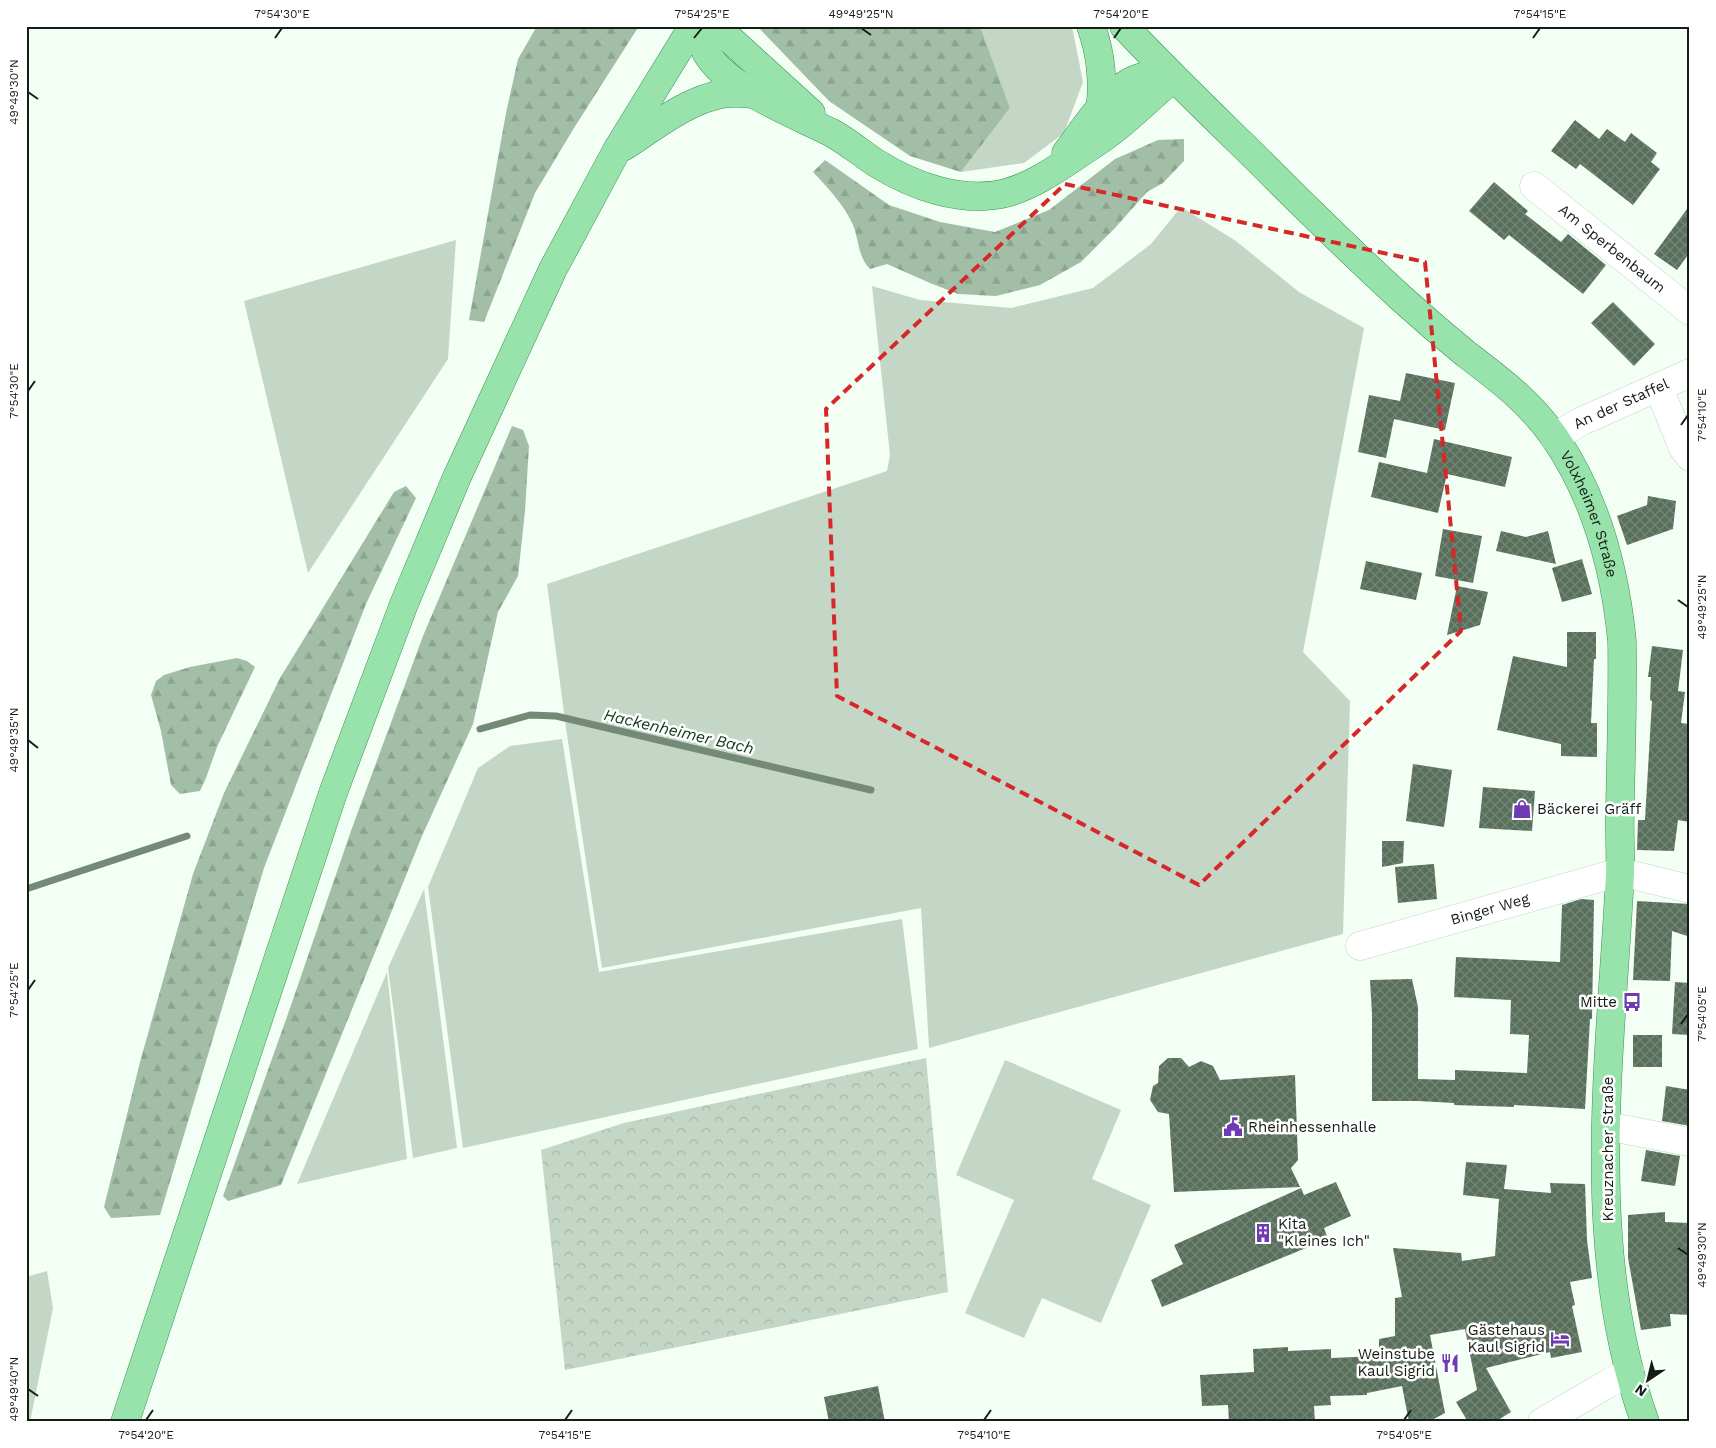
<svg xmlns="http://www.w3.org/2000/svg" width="1716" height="1448" font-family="'Work Sans',sans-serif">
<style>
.green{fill:#c4d6c6}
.forest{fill:url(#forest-firs)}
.park{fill:url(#park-crowns)}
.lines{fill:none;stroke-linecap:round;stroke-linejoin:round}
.stream{stroke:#748a77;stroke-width:7}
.building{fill:url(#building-cross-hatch)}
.minor-casing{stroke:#bfd9c3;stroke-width:29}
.major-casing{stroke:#3d9252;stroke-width:29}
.minor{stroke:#fff;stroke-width:28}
.major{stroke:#97e3ab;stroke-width:28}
.marked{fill:none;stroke:#d62828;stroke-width:4;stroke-dasharray:10 6;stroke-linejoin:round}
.ticks{fill:none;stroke:#151e16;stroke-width:2}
.labels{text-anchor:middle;stroke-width:5;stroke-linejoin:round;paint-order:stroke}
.street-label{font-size:15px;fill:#151e16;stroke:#fff}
.poi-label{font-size:15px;fill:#151e16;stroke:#fff;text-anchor:start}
.water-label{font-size:16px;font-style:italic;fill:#0d3a1a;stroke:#fff}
.neatline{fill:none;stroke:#151e16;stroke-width:2}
.ticks-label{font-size:12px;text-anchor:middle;fill:#151e16}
</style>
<defs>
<pattern id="forest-firs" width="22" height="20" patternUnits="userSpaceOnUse" patternTransform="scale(1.25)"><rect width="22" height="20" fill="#a3bea7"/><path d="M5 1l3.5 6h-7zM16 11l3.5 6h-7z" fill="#8ba38f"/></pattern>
<pattern id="park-crowns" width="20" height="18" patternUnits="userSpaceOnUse" patternTransform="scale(1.25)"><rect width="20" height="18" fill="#c4d6c6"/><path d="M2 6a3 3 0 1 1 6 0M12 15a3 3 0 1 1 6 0" fill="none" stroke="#a8b7a9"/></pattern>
<pattern id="building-cross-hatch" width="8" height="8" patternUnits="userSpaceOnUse" patternTransform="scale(1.25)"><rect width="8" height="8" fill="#586f5b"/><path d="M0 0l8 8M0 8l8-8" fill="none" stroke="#758677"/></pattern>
</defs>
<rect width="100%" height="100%" fill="#f3fef4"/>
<!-- green -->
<path class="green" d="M980 26H1070L1073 31 1083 82 1064 133 1024 163 961 172 1010 108Z
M1181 207 1236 241 1299 292 1364 328 1303 652 1350 701 1343 934 929 1048 921 908 602 968 566 728 547 584 887 471 890 455 872 286 920 300 1011 308 1093 288 1151 244Z
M456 240 448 359 308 573 244 301Z
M562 739 599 972 902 919 918 1049 463 1148 428 887 478 768 510 746Z
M424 889 457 1148 413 1158 388 968Z
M387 972 407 1159 297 1184Z
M1005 1060 1121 1110 1092 1179 1151 1205 1101 1323 1042 1298 1024 1338 965 1313 1014 1200 956 1175Z
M47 1271 53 1308 30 1422H26V1277Z"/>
<!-- forest -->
<path class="forest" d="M537 26H639L574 128 535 193 484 322 469 320 506 113 518 59Z
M757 26H980L1010 108 961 172 910 156 829 101Z
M1184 139V161L1163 183 1147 192 1115 228 1081 262 1040 285 996 296 958 294 930 283 887 264 870 269C858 257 859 240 853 225 845 206 827 187 813 172L825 160 889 205 940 222 995 232 1049 210 1115 159 1158 140Z
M512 426 523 430 529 446 525 511 518 576 498 612 473 724 422 836 281 1185 228 1201 223 1196 289 1011 352 828 423 636Z
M406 486 416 498 366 604 264 868 160 1215 111 1218 104 1207 140 1062 193 874 224 793 280 678 394 492Z
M237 658 247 661 255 667 217 747 206 778 200 791 180 794 171 785 161 731 151 695 156 681 164 675 190 667Z"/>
<!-- park -->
<path class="park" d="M926 1058 948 1292 565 1370 541 1150 624 1123Z"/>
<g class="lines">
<!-- stream -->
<path class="stream" d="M480 729 530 715 556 716 871 790
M26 889 187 836"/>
</g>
<!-- building -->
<path class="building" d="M1575 120 1599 139 1607 129 1625 142 1631 133 1657 153 1651 162 1660 169 1633 205 1580 164 1576 169 1551 151Z
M1494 182 1528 211 1525 214 1561 242 1568 234 1606 265 1583 294 1509 235 1504 240 1469 211Z
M1690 205V252L1677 270 1654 254Z
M1613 302 1655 344 1634 366 1591 323Z
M1406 373 1455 383 1445 430 1394 419 1386 458 1358 452 1369 395 1400 401Z
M1434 439 1512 457 1505 487 1447 474 1438 513 1371 497 1379 462 1427 473Z
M1648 496 1676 501 1673 529 1627 545 1617 516 1647 505Z
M1443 529 1482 536 1473 583 1435 576Z
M1501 531 1526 537 1548 531 1556 564 1496 551Z
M1582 559 1592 594 1562 602 1552 568Z
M1366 561 1422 573 1416 600 1360 589Z
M1457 586 1488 592 1480 625 1447 635Z
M1567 632H1596V659H1594L1591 723H1597V757L1561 756V744L1497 730 1513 656 1567 667Z
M1652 646 1683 650 1678 691 1685 692 1681 723 1690 724 1687 751H1690V822L1678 820 1674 851 1637 850 1638 820H1645L1652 701 1650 700 1651 677H1648Z
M1413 764 1452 770 1444 827 1406 821Z
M1483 787 1535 791 1532 831 1479 828Z
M1382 841H1404L1403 863 1382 867Z
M1434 864 1437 899 1398 903 1395 867Z
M1581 899 1594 900 1592 1019H1590L1585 1109 1514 1105V1107L1454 1105V1103L1418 1101H1372V1014L1370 980 1412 979 1418 1007V1079L1455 1080V1070L1527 1073 1529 1035 1510 1034 1511 1000 1454 997 1456 957 1560 962 1562 905Z
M1637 901 1690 904V937L1672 931 1670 981 1633 980Z
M1675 982 1690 983V1035L1672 1034Z
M1633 1035H1662V1067H1633Z
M1168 1058H1181L1189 1067 1201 1061 1213 1066 1220 1080 1295 1075 1298 1160 1291 1168 1300 1187 1174 1192 1169 1114 1158 1112 1150 1100 1153 1086 1158 1083 1159 1066Z
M1666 1086 1690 1090V1126L1662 1121Z
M1646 1150 1680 1156 1675 1186 1641 1181Z
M1466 1162 1507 1165 1504 1189 1551 1193 1550 1183 1585 1184 1587 1240 1592 1278 1570 1282 1575 1305 1572 1306 1582 1352 1551 1358 1550 1352 1486 1368 1511 1412 1495 1422H1468L1456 1402 1477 1390 1465 1329 1430 1335 1445 1413 1428 1422H1409L1402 1386 1367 1393V1395L1330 1396 1331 1405 1314 1406 1315 1422H1229L1228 1405 1202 1406 1200 1375 1254 1372 1253 1349 1288 1347V1351L1331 1349V1358L1379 1356V1339L1395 1336V1298L1402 1297 1393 1248 1461 1253 1462 1261 1495 1256 1499 1199 1463 1195Z
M1336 1182 1351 1216 1324 1228 1328 1239 1162 1307 1151 1280 1183 1264 1174 1245 1301 1188 1304 1195Z
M1665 1212V1222L1690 1223V1315L1670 1314 1671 1326 1641 1330 1628 1258V1215Z
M878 1386 885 1422H829L824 1397Z"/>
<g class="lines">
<!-- minor casing -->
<g class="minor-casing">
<g id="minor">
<path id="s1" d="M1534 186 1690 311"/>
<path d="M1659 388 1683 448 1690 457"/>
<path id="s2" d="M1554 437 1582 421 1690 373"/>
<path id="s3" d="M1360 946 1620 872 1690 889"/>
<path d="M1606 1126 1690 1142"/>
<path d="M1542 1422 1609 1383 1630 1372"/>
</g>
</g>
<!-- major casing -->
<g class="major-casing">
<g id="major">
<path d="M700 26C701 35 702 44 706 52 725 88 797 115 832 133 848 142 861 153 876 163 913 186 962 204 1006 193 1031 186 1052 172 1073 158 1087 148 1103 139 1116 128 1136 112 1154 94 1173 78"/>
<path d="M713 26 732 41 811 113"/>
<path d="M1091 26C1101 54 1104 80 1100 110"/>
<path id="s4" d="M1124 26C1167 72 1212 115 1257 159 1304 206 1352 253 1401 298 1422 317 1444 336 1466 354 1499 379 1531 403 1555 438 1596 498 1615 570 1622 641 1623 696 1621 752 1620 807 1619 829 1621 852 1620 874 1611 1056 1582 1246 1645 1422"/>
<path d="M623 147C653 128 687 100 722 94 732 92 743 93 753 94"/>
<path d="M1066 153C1085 128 1111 85 1142 77 1152 74 1163 76 1173 78"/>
<path d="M125 1422 333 793 404 604 457 477 553 269 617 150 693 26"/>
</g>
</g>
<!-- minor -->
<use href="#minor" class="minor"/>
<!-- major -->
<use href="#major" class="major"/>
</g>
<!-- marked area -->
<path class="marked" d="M1065 184 1425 262 1461 631 1199 885 837 696 826 409Z"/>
<!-- ticks -->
<path class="ticks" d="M861 28 871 35M275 38 282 28M694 38 702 28M1114 38 1121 28M1533 38 1540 28M28 92 38 99M28 391 35 381M1681 425 1688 415M1678 600 1688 607M28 740 38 748M28 990 35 980M1681 1024 1688 1014M1678 1248 1688 1255M28 1389 38 1396M146 1420 153 1410M565 1420 572 1410M984 1420 991 1410M1404 1420 1411 1410"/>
<!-- icons -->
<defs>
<g id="shop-bare" transform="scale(1.5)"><path d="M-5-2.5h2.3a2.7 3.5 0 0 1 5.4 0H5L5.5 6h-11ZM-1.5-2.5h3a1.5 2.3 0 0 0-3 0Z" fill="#6e3bb2" stroke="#fff" stroke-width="2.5" paint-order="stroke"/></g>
<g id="bus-bare" transform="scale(1.5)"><path d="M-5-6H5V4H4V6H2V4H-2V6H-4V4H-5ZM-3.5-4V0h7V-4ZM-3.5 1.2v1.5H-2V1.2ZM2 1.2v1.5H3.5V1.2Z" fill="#6e3bb2" stroke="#fff" stroke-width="2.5" paint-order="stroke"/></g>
<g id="civic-bare" transform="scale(1.5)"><path d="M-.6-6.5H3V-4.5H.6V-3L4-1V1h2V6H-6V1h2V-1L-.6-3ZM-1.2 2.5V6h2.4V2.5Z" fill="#6e3bb2" stroke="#fff" stroke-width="2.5" paint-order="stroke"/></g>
<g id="building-bare" transform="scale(1.5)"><path d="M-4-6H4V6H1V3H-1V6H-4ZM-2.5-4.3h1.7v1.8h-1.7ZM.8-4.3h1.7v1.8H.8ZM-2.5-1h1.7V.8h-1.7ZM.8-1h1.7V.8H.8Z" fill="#6e3bb2" stroke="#fff" stroke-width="2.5" paint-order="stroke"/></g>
<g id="hotel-bare" transform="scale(1.5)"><path d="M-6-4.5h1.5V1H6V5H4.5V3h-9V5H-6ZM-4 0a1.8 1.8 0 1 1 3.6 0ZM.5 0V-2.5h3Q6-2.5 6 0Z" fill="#6e3bb2" stroke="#fff" stroke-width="2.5" paint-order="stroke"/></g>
<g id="restaurant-bare" transform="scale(1.5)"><path d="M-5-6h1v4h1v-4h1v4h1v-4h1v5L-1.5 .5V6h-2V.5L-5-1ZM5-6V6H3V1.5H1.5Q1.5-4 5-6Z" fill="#6e3bb2" stroke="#fff" stroke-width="2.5" paint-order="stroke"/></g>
</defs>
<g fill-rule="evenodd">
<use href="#shop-bare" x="1522" y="809"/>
<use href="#bus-bare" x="1632" y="1002"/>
<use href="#civic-bare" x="1233" y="1127"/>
<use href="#building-bare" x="1263" y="1233"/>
<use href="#hotel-bare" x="1560" y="1339"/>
<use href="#restaurant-bare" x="1450" y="1363"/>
</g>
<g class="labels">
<!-- street labels -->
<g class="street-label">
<text dy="5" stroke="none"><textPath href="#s1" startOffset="100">Am Sperbenbaum</textPath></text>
<text dy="5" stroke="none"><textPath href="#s2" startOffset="75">An der Staffel</textPath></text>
<text dy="5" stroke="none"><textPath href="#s4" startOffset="681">Volxheimer Straße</textPath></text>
<text dy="5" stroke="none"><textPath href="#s3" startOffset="135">Binger Weg</textPath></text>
<text transform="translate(1608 1149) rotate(-90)" y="5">Kreuznacher Straße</text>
</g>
<!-- poi labels -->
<g class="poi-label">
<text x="1537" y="814">Bäckerei Gräff</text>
<text x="1617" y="1007" text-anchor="end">Mitte</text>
<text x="1248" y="1132">Rheinhessenhalle</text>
<text x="1278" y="1229">Kita<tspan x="1278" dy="17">"Kleines Ich"</tspan></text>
<text x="1545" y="1335" text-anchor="end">Gästehaus<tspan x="1545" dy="17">Kaul Sigrid</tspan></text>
<text x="1435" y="1359" text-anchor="end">Weinstube<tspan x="1435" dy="17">Kaul Sigrid</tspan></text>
</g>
<!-- water labels -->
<g class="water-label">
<text transform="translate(679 731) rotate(13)" y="6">Hackenheimer Bach</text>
</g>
</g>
<!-- border -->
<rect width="1716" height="1448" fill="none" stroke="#ffffff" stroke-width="55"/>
<!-- north arrow -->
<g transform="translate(1648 1380) rotate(215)" stroke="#ffffff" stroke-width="4" paint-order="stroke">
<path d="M0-4L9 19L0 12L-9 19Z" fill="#151e16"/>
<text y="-8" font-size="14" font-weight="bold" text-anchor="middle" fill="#151e16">N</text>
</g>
<rect x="28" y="28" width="1660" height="1392" class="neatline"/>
<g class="ticks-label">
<text x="282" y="18">7°54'30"E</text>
<text x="702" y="18">7°54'25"E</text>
<text x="861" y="18">49°49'25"N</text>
<text x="1121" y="18">7°54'20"E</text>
<text x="1540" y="18">7°54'15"E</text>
<text transform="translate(14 92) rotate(-90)" y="4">49°49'30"N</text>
<text transform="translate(14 391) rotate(-90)" y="4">7°54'30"E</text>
<text transform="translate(1702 415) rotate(-90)" y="4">7°54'10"E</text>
<text transform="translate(1702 607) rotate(-90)" y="4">49°49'25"N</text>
<text transform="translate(14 740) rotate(-90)" y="4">49°49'35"N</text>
<text transform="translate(14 990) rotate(-90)" y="4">7°54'25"E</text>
<text transform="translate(1702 1014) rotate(-90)" y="4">7°54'05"E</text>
<text transform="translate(1702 1255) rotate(-90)" y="4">49°49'30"N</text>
<text transform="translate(14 1389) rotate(-90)" y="4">49°49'40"N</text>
<text x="146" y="1439">7°54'20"E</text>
<text x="565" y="1439">7°54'15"E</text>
<text x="984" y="1439">7°54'10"E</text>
<text x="1404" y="1439">7°54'05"E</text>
</g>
</svg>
